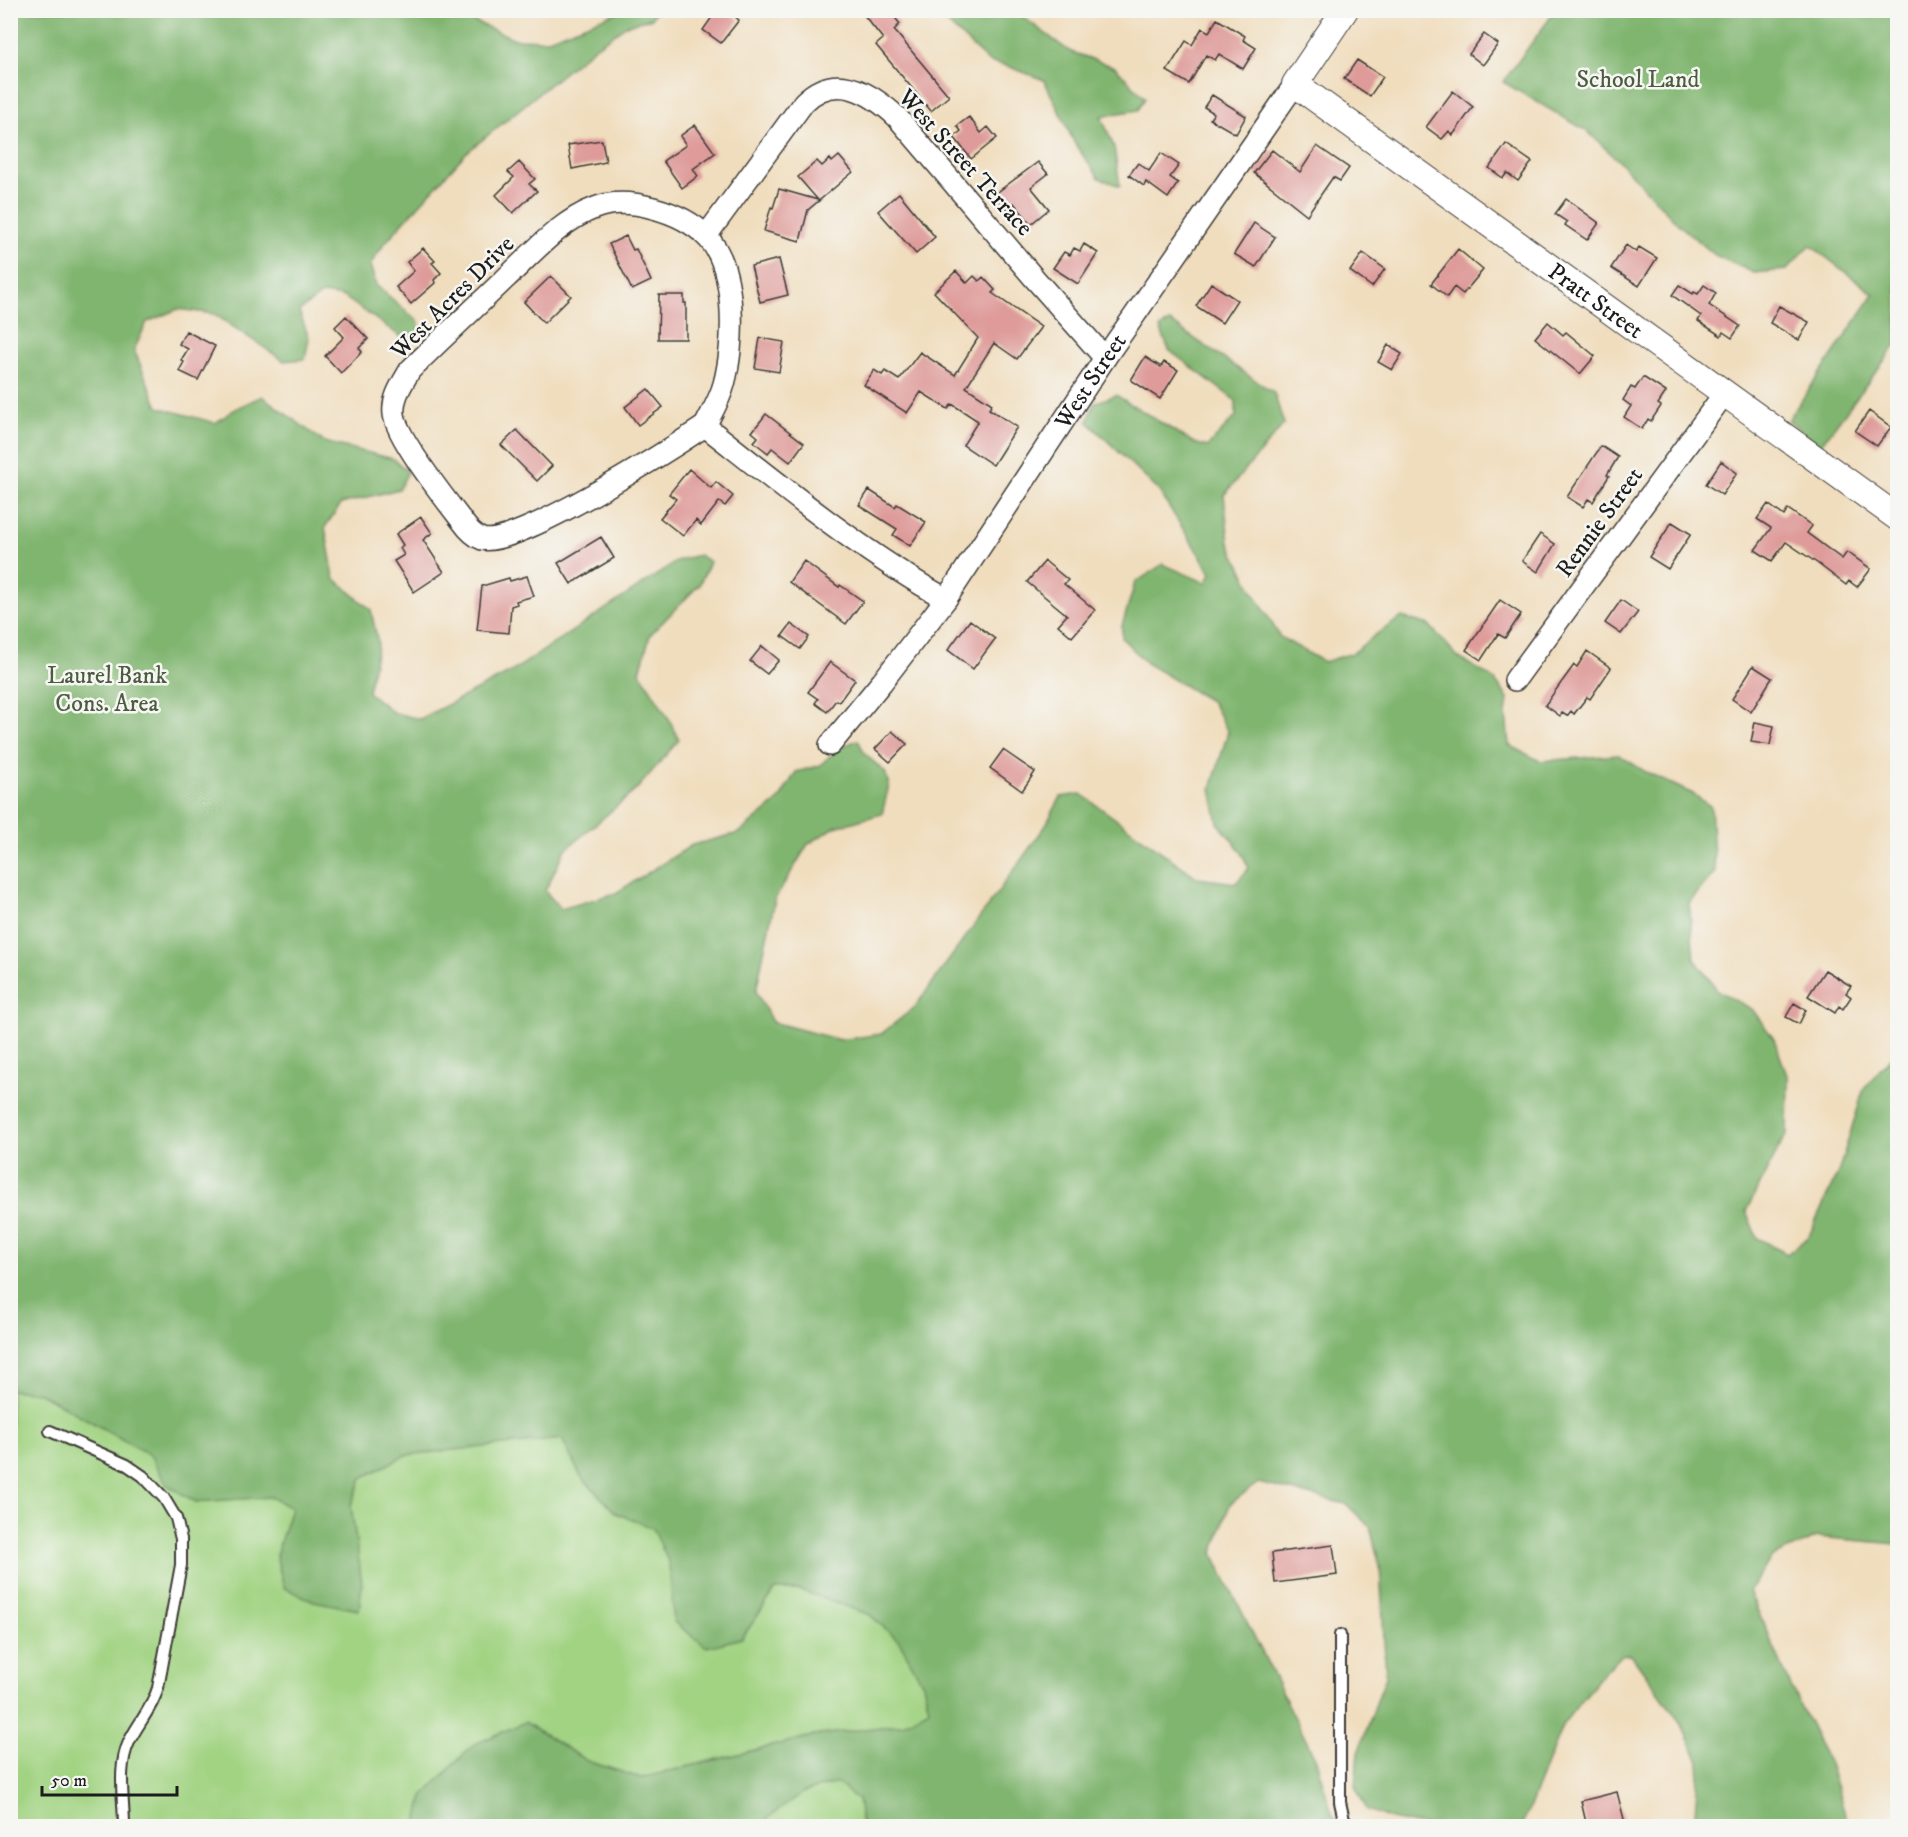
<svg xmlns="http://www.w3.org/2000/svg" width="1908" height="1837" font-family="'IM FELL DW Pica',serif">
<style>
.green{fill:#a1d382;stroke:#5e784f;stroke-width:1.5}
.forest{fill:#80b570;stroke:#4e6846;stroke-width:1.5}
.building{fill:#de9b9a}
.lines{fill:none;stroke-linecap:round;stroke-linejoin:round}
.service-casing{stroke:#3c3934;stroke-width:14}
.minor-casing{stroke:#3c3934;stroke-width:24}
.tertiary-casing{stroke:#3c3934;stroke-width:28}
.service{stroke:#fff;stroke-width:10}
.minor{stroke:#fff;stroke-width:21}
.tertiary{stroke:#fff;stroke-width:26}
.labels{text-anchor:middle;stroke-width:5;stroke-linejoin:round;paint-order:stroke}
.park-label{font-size:24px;fill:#4b5c40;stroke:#f6f6f2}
.street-label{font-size:24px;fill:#1c1c1c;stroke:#f6f6f2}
</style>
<rect width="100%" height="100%" fill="#f6f6f2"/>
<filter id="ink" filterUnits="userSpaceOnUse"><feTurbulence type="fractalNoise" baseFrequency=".0167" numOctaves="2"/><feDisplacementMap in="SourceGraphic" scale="12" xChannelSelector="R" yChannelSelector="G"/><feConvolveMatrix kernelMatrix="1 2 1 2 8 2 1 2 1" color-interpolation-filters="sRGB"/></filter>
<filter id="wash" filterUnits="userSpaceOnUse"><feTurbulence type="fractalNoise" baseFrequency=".008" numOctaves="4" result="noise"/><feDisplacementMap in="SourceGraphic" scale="24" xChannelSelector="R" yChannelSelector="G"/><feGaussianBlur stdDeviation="1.35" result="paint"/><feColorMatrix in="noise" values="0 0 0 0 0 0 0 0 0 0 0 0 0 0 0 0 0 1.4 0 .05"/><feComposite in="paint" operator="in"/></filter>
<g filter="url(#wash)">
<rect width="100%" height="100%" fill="#f0ddbd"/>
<!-- green -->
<path class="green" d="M10 405 199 649 1151 1415 1335 1826H11Z"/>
<!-- forest -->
<path class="forest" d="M1704 10 1710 15 1714 10 1897 11V344L1820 446 1788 420 1874 294 1810 245 1787 270 1754 273 1715 255 1679 225 1621 163 1587 131 1503 82 1555 11Z
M11 11H450L515 39 546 40 620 11H656L652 18 627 25 594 48 465 154 384 244 370 265 376 285 419 322V336L407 341 344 297 322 294 299 311 309 338 305 359 284 361 214 314 178 309 147 322 134 350 158 407 215 423 237 408 262 396 324 442 394 459 408 472 399 489 341 504 325 527 334 578 371 610 378 643 368 692 394 713 420 719 511 672 679 560 699 555 710 562 699 585 650 635 640 672 669 719 679 740 636 790 565 850 545 891 561 909 616 893 692 845 739 833 779 800 796 772 819 766 839 748 858 740 865 754 885 772 889 785 882 814 835 827 808 844 775 899 756 991 772 1022 840 1040 881 1034 915 1007 1044 828 1061 797 1081 794 1198 878 1236 883 1249 868 1240 850 1218 823 1211 789 1228 732 1212 702 1146 663 1122 638V626L1135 583 1163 564 1206 583 1211 573 1159 491 1088 422 1094 403 1116 395 1194 443 1207 447 1236 416V401L1169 350 1160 328 1170 322 1274 393 1284 424 1224 495 1229 543 1254 593 1280 637 1324 662 1353 653 1375 635 1402 617 1429 625 1459 658 1493 678 1508 698 1506 714 1509 745 1540 761 1619 755 1644 771 1693 794 1711 807 1715 872 1689 903 1694 958 1718 991 1752 1009 1774 1039 1788 1078 1787 1133 1746 1211 1757 1238 1787 1254 1809 1236 1839 1170 1864 1088 1897 1050V1544L1817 1537 1772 1557 1749 1591 1792 1689 1829 1764 1846 1817 1851 1826H1694L1699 1761 1682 1725 1631 1654 1621 1655 1604 1672 1563 1724 1522 1826H1426L1391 1819 1367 1810 1355 1786 1358 1753 1386 1676 1380 1566 1370 1527 1346 1504 1258 1483 1230 1504 1213 1554 1316 1760 1332 1814 1341 1826H1064L1049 1822 1048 1826H862L858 1800 837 1783 804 1792 769 1817 763 1826H416L423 1796 473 1745 525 1722 587 1761 641 1778 812 1736 903 1724 929 1709 923 1684 899 1641 870 1615 800 1590H775L742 1638 707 1647 674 1622 669 1563 653 1528 616 1513 580 1475 562 1439 406 1455 362 1478 351 1505 362 1584 359 1610 314 1601 284 1588 276 1555 291 1508 271 1497 196 1502 167 1485 150 1455 40 1393 11 1390Z
M940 11H1019L1022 16 1069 51 1115 67 1145 98 1138 110 1101 116 1114 147 1120 186 1099 178 1075 144 1044 80 1007 66 989 62 946 22Z"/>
<g id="blocks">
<!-- building -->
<path class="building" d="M717 10H727L739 20 721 43 703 30Z
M860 10H889L900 24 894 30 949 96 931 111 876 45 883 39Z
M1217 19 1245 36 1243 40 1256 48 1243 69 1219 54 1215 60 1206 55 1189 84 1167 71 1186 41 1192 45 1202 28 1209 32Z
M1484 34 1498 44 1483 65 1469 54Z
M1357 60 1383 77 1370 96 1344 79Z
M1453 91 1473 107 1453 135 1449 131 1442 139 1426 127Z
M1212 95 1246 116 1236 134 1210 119 1214 113 1204 107Z
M969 117 981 133 988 127 997 138 971 159 954 137 961 131 957 126Z
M695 125 715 153 693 169 698 176 682 188 663 161 686 145 680 136Z
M602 140 606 162 572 169 568 145Z
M1506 144 1532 162 1518 181 1507 173 1503 178 1489 168Z
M1317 146 1349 168 1340 181 1333 177 1307 215 1254 173 1272 150 1300 172Z
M1161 153 1179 165 1170 177 1178 183 1168 198 1146 182 1144 186 1129 175 1138 163 1149 171Z
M839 156 853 172 808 210 800 241 764 231 771 207 773 208 779 189 818 200 798 177 817 161 822 166 830 159 832 162Z
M519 162 535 179 529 184 537 191 513 213 496 195 514 177 508 172Z
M1038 162 1048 174 1031 187 1049 209 1031 224 1014 203 1007 209 995 194Z
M899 193 935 237 916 254 878 211Z
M1566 199 1599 223 1587 240 1565 225 1567 222 1555 214Z
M1254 223 1275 237 1256 267 1234 254Z
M626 236 633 250 636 249 651 281 632 290 609 244Z
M1084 244 1098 253 1078 284 1053 268 1064 252 1070 255 1074 248 1080 251Z
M1626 245 1636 252 1639 247 1657 258 1639 286 1611 268Z
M423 248 435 261 432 263 441 273 434 280 435 283 411 304 396 287 414 271 407 262Z
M1458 249 1483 270 1463 294 1454 287 1447 297 1431 284Z
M1363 253 1385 269 1372 287 1350 271Z
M779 259 788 295 760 302 751 266Z
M956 271 967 283 974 276 979 281 983 277 995 290 992 293 1041 327 1017 359 994 343 966 387 992 404 989 409 1017 427 993 465 963 445 978 421 952 404 948 409 921 392 907 413 864 385 874 370 882 375 885 371 899 380 920 352 955 375 978 338 934 292Z
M551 276 571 296 544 323 524 302Z
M1211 283 1237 300 1222 323 1196 306Z
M1679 285 1693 294 1694 292 1698 294 1704 285 1716 293 1709 305 1740 326 1732 338 1723 332 1721 336 1698 321 1701 316 1672 295Z
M659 295H684V303H686V339H658Z
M1779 306 1809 322 1799 340 1770 323Z
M346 316 368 339 359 348 362 352 341 373 325 356 344 337 335 327Z
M1548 322 1563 335 1566 332 1595 356 1580 374 1535 338Z
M186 331 215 346 198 380 179 371 184 362 181 360 188 349 179 344Z
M760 338 784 342 779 372 755 368Z
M1388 345 1402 354 1392 370 1378 362Z
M1145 357 1161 367 1164 362 1178 370 1160 399 1131 380Z
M1643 377 1666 392 1658 404 1661 406 1651 421 1648 419 1642 429 1624 417 1631 406 1623 400 1631 387 1635 389Z
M648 389 663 407 638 425 625 407Z
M1869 411 1891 427 1877 446 1855 431Z
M766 414 804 443 790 462 772 448 768 453 754 442 758 437 752 432Z
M517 430 552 466 537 481 501 445Z
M1601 446 1618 457 1607 475 1609 476 1593 502 1588 499 1583 507 1567 497Z
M1721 461 1737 473 1722 495 1706 484Z
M689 469 711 488 716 482 733 496 725 506 719 502 701 525 696 520 683 536 660 518 676 499 669 494Z
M869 490 895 507 897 504 926 522 910 546 893 535 897 529 859 505Z
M1768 504 1784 516 1788 509 1812 526 1807 533 1842 559 1847 552 1871 569 1857 587 1849 581 1846 585 1817 563 1786 542 1772 561 1755 550 1771 528 1757 519Z
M421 517 432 533 423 540 444 572 414 592 394 561 404 555 400 548 403 545 396 534Z
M1672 522 1691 534 1668 569 1649 557Z
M1540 534 1555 544 1538 572 1522 561Z
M601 537 614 558 571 584 558 563Z
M804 561 839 587 840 585 863 601 846 624 789 582Z
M1045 561 1068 580 1064 584 1095 610 1072 637 1058 625 1067 615 1027 582Z
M527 576 534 596 516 601 517 604 511 606 509 633 477 630 482 586 509 578 510 581Z
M1500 600 1521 614 1505 638 1498 634 1481 660 1466 650Z
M1621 600 1638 612 1621 634 1605 623Z
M970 620 995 639 973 669 948 650Z
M791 624 809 637 800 649 782 636Z
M762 646 779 660 767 674 750 661Z
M1587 651 1611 668 1590 699 1587 697 1574 714 1571 711 1567 716 1562 713 1560 716 1545 705 1574 665 1577 667Z
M830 662 855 680 839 702 836 700 827 712 815 703 818 699 808 692Z
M1753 666 1772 678 1751 712 1732 699Z
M1755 722 1774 726 1770 745 1751 742Z
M892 731 907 744 890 762 875 749Z
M1003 750 1035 772 1022 791 990 768Z
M1825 970 1851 986 1846 993 1851 997 1843 1009 1839 1006 1835 1013 1808 996Z
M1794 1003 1806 1010 1799 1024 1786 1017Z
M1333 1545 1337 1575 1275 1583 1272 1553Z
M1617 1792 1625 1823 1613 1827H1587L1581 1801Z"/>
</g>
</g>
<g filter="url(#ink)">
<use href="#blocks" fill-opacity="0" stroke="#3c3934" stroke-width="1.5"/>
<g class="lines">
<!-- service casing -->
<g class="service-casing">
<path id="service" d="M50 1431 127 1465 143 1476 164 1498 176 1518 181 1539V1565L158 1688C152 1709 138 1723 129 1742 117 1767 124 1800 124 1826
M1340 1635V1802L1344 1820 1350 1826"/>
</g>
<!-- minor casing -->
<g class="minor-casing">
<g id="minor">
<path d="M705 426C672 448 514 549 482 539 474 536 467 528 462 521 446 500 396 437 394 414 392 398 402 384 410 370 441 339 474 309 506 278 533 253 560 221 595 208 628 195 682 212 706 236"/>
<path d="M946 599C860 551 783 487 705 426 712 412 720 399 724 384 735 344 737 266 706 236L804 102C835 71 870 92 897 117L1035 279 1105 358"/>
<path d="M1515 680 1724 394"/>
<path id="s1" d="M830 745 882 682 946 599 1105 358 1295 84"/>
</g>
</g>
<!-- tertiary casing -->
<g class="tertiary-casing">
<g id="tertiary">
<path id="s2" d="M1345 10 1295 84 1898 518"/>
</g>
</g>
<!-- service -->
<use href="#service" class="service"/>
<!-- minor -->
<use href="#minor" class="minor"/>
<!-- tertiary -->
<use href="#tertiary" class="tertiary"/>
</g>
</g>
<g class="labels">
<!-- park labels -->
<g class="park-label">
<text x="1638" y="87">School Land</text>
<text x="107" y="683">Laurel Bank<tspan x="107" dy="28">Cons. Area</tspan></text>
</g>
<!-- street labels -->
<g class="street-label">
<text transform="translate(966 162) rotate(48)" y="8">West Street Terrace</text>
<text transform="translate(452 297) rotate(-45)" y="8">West Acres Drive</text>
<text dy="8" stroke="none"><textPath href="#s2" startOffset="460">Pratt Street</textPath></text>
<text dy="8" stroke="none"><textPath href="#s1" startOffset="448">West Street</textPath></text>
<text transform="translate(1599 522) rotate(-54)" y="8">Rennie Street</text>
</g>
</g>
<!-- margin -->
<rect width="1908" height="1837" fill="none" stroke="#f6f6f2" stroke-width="36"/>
<!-- scale -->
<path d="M42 1786v9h135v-9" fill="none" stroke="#1c1c1c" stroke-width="3"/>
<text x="51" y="1786" font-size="18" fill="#1c1c1c" stroke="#f6f6f2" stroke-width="4.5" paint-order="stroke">50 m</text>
</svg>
